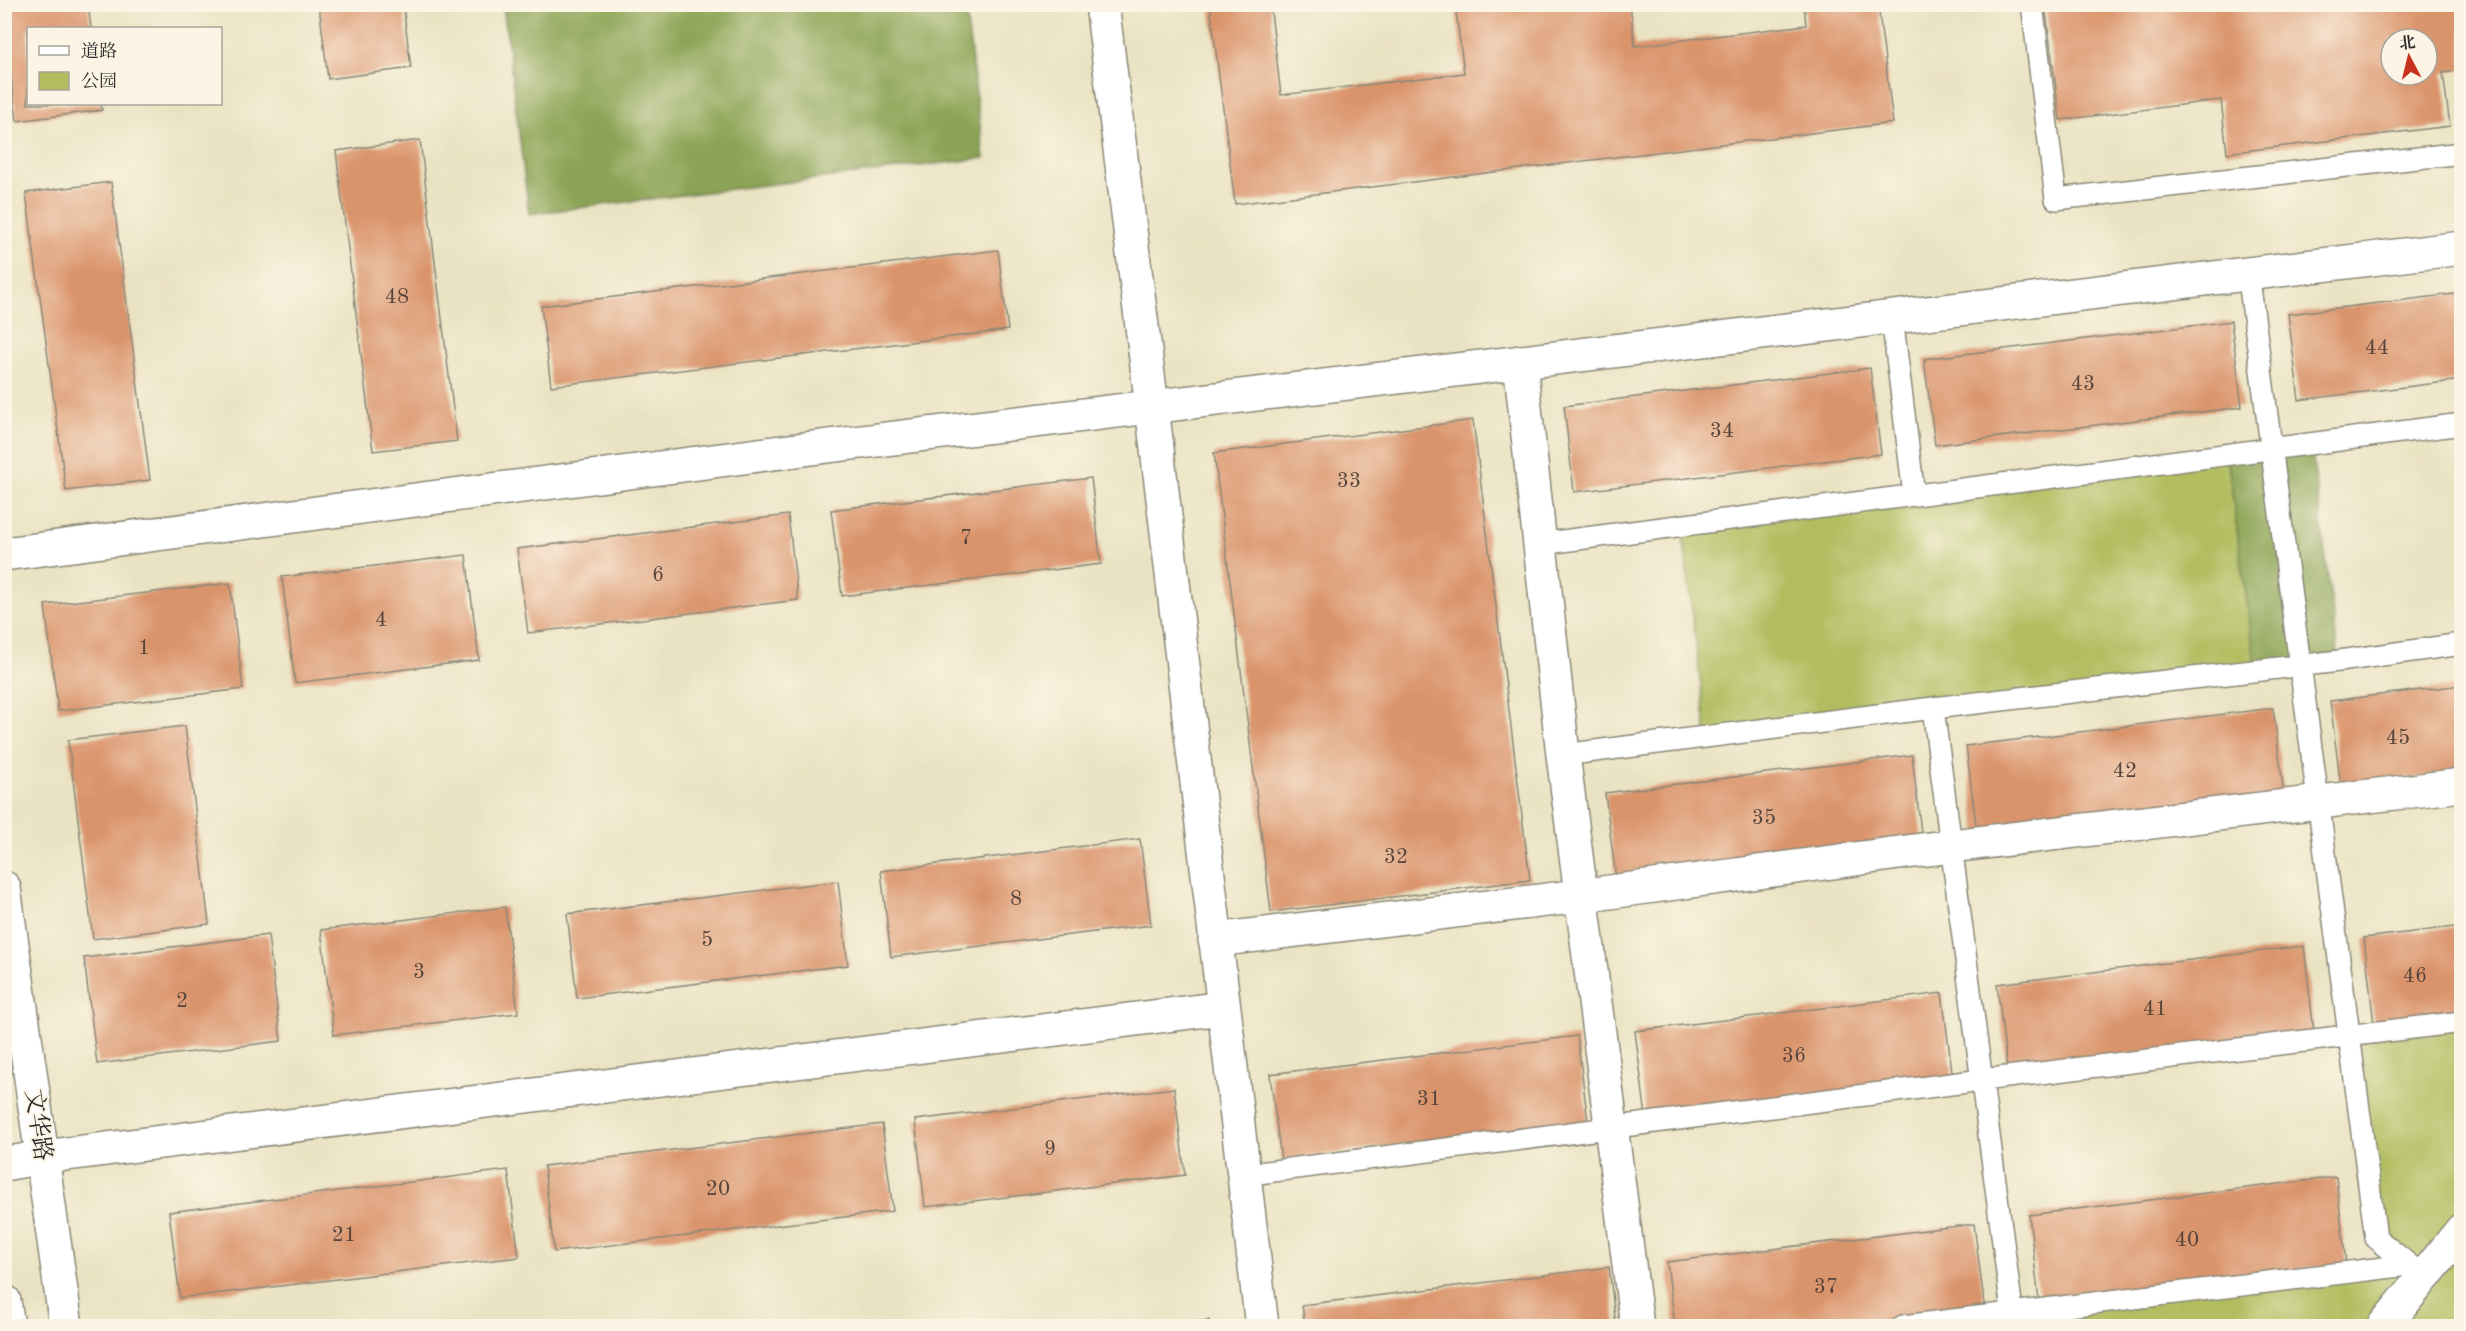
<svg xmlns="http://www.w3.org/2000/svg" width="2466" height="1331" font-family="'Old Standard TT','Noto Serif SC',serif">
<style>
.green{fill:#b1bd5e;stroke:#6e7444;stroke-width:1.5}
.forest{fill:#8ca455;stroke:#5c6840;stroke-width:1.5}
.building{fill:#da946c;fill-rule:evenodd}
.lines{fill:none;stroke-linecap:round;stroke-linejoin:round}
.service-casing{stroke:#8a8777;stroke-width:24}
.minor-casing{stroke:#8a8777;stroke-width:36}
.primary-casing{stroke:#8a8777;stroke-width:36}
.service{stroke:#fff;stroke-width:21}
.minor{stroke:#fff;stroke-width:33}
.primary{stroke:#fff;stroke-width:33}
.labels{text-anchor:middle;stroke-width:4.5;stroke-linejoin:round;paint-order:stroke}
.number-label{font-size:21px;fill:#57453b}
.street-label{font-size:24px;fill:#2b2b2b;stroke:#fcf5e5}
</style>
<rect width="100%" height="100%" fill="#fcf5e5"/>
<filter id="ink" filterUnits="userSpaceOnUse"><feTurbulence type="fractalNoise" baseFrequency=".0167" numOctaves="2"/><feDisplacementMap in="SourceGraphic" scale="12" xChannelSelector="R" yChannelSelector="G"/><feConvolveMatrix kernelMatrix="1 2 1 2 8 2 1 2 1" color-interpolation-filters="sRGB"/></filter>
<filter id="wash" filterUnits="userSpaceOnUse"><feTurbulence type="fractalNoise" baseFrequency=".008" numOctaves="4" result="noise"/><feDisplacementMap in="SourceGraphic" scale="24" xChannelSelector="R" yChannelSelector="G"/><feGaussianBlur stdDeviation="1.35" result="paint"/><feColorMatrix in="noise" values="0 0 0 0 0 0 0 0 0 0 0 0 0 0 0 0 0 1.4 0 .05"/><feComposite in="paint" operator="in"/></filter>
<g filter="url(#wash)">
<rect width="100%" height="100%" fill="#eae3c3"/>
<!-- green -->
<path class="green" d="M2227 455 2256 669 1707 737 1682 526Z
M2461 1022V1326H2014L2012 1312 2407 1265 2376 1238 2349 1036Z"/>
<!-- forest -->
<path class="forest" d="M503 5H965L984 158 529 214Z
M2311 444 2339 661 2256 669 2227 455Z"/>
<g id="blocks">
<!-- building -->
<path class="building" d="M4 4H88L91 28H28V104H101L102 110 17 121 4 26Z
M1210 4H1270L1281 95 1464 73 1455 4H1630L1635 46 1806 25 1804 5H1878L1893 123 1235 204Z
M2045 4H2462V70L2443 73 2450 126 2227 153 2221 100 2060 120ZM2391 39H2427V75H2391Z
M319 5H403L411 68 328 79Z
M420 140 457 441 373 451 336 151Z
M111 182 150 480 66 491 26 193Z
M998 250 1008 330 551 386 541 306Z
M2462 293V380L2299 400 2288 314Z
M2231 321 2242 407 1935 445 1924 359Z
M1870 368 1881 454 1574 492 1564 406Z
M1473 420 1530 880 1271 912 1214 453Z
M1091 478 1101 564 842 596 831 510Z
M788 515 798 600 528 633 517 549Z
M466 555 479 660 295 683 282 577Z
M230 583 243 689 58 711 45 605Z
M2462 685V772L2341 787 2330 701Z
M2273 708 2284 794 1977 832 1966 746Z
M185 726 209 924 93 939 68 740Z
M1912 755 1922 841 1616 879 1605 793Z
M1140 839 1151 925 891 957 881 871Z
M838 881 848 965 577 998 567 914Z
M505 907 518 1013 334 1035 321 930Z
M2462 926V1013L2374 1024 2364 938Z
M268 935 281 1041 97 1064 84 958Z
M2304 946 2314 1032 2007 1069 1997 984Z
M1942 993 1953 1079 1646 1117 1635 1031Z
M1577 1036 1588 1122 1281 1160 1270 1074Z
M1174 1088 1185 1175 925 1207 915 1120Z
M882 1124 893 1211 554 1252 544 1166Z
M508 1170 519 1257 180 1298 169 1212Z
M2336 1177 2346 1263 2039 1301 2029 1215Z
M1974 1224 1985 1310 1848 1326H1675L1667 1262Z
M1609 1267 1616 1326H1305L1302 1305Z
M1209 1320 1210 1326H1172V1325Z"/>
</g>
</g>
<g filter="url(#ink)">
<use href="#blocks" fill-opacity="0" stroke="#8a8777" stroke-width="1.5"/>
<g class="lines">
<!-- service casing -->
<g class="service-casing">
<path id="service" d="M2032 4 2056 199 2462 153
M2248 272 2376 1238 2423 1276
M1892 317 1914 495
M1539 544 2462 424
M1933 708 2014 1326
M1563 755 1933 708 2339 661 2462 644
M1243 1175 1982 1080 2462 1022
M1903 1326 2408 1265"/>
</g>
<!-- minor casing -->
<g class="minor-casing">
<path id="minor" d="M1102 4 1152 407 1262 1326
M1520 362 1563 755 1637 1326
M4 554 812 448 2462 248
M1215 940 1580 896 1951 846 2462 785
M4 1164 43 1157 1223 1008
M2384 1326 2462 1230"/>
</g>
<!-- primary casing -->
<g class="primary-casing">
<path id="primary" d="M4 888 66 1326
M4 1301 8 1326"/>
</g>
<!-- service -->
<use href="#service" class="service"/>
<!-- minor -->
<use href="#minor" class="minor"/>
<!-- primary -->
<use href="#primary" class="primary"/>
</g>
</g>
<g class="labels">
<!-- number labels -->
<g class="number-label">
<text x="397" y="303">48</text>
<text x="2377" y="354">44</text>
<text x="2083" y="390">43</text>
<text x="1722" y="437">34</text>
<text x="1349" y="487">33</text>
<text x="966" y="544">7</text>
<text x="658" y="581">6</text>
<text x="381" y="626">4</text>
<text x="144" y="654">1</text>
<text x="2398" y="744">45</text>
<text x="2125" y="777">42</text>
<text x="1764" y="824">35</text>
<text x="1396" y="863">32</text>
<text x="1016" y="905">8</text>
<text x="707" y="946">5</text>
<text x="419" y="978">3</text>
<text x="2415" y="982">46</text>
<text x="182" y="1007">2</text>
<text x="2155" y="1015">41</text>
<text x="1794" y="1062">36</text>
<text x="1429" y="1105">31</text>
<text x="1050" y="1155">9</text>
<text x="718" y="1195">20</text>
<text x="344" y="1241">21</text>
<text x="2187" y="1246">40</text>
<text x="1826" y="1293">37</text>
</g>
<!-- street labels -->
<g class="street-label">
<text transform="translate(39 1125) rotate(82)" y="8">文华路</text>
</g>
</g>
<!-- margin -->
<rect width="2466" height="1331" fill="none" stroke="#fcf5e5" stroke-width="24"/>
<!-- legend -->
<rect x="27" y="27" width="195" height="78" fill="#fcf5e5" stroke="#a8a49b" stroke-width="1.5"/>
<rect x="39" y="46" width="30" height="9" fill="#ffffff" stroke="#a8a49b" stroke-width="1.5"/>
<text x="81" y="57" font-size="18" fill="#2b2b2b">道路</text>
<rect x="39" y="72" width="30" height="18" fill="#b1bd5e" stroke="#a8a49b" stroke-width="1.5"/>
<text x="81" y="87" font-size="18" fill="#2b2b2b">公园</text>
<!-- north arrow -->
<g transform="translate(2409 57) rotate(353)"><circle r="28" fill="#fcf5e5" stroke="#a8a49b" stroke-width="1.5"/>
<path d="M0-4.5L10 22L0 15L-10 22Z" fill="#c8321e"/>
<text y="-9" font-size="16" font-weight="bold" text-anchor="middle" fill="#2b2b2b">北</text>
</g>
</svg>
